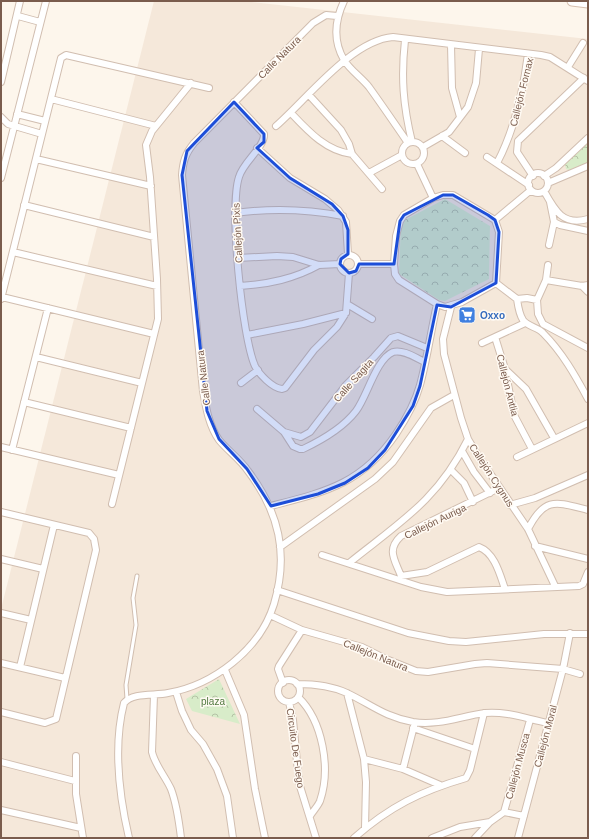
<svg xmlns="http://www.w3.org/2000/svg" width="589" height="839" font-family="Helvetica,sans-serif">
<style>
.residential{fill:#f5e8da}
.park{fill:url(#park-crowns)}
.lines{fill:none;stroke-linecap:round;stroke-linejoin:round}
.lane-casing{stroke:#d1beb0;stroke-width:5}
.street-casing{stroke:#d1beb0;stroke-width:8}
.secondary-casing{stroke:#d6c0b0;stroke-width:11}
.lane{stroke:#fff;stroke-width:3}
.street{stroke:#fff;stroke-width:6}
.secondary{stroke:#fff;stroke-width:9}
.marked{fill:#1d4ed8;fill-opacity:0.2;stroke:#1d4ed8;stroke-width:3;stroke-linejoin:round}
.labels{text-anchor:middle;stroke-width:3;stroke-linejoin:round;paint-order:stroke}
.street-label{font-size:10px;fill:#7a5c4d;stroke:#fffaf3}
.shop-label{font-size:10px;font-weight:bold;fill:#366cbe;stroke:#fffaf3;text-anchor:start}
.park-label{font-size:10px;fill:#537a41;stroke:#fffaf3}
</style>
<defs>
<pattern id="park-crowns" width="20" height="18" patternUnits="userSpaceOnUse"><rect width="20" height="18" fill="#d8ecc9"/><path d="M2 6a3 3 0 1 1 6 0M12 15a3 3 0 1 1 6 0" fill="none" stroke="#b4c2a5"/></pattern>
</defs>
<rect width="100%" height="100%" fill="#fdf6ec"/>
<!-- residential -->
<path class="residential" d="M154 1H242L588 39V838H1V609Z"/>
<!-- park -->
<path class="park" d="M588 141V163L569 170 566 169 565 164Z
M445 199 490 226 489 279 445 301 439 300 399 274 401 222Z
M219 679 240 724 192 711 186 699Z"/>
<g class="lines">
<!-- lane casing -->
<g class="lane-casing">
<path id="lane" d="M127 699 126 685 136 625 133 598 137 576"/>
</g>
<!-- street casing -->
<g class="street-casing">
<path id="street" d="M344 1C335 20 333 41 344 60 350 70 362 78 369 87 382 105 395 124 408 143
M18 16 40 22
M405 40C401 77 403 105 412 142
M451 45 452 88 460 117
M568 67 583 43
M1 82 20 1
M309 95 341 130 349 144 352 154 382 189
M51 99 156 126
M234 102 264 134C265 147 243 162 239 177 229 207 242 337 255 366 259 374 272 388 282 389L285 388 314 350 337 327 346 313
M291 113C308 131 326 151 352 154
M17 114 45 121
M1 117 8 124 42 134
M276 126C307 99 352 40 393 37L541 55 550 57 588 81
M442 136 465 153
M402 153a11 11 0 1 1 22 0a11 11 0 1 1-22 0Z
M423 147 449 132 468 107 476 83 479 49
M257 148 290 178 325 199 338 210 346 222 348 254
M487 157 529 185
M36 159 151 186
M497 163C515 129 523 92 528 54
M417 164 433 198
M369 173 402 155
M528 183a10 10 0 1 1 20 0a10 10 0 1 1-20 0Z
M533 176 517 152 518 141 584 78
M544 176 556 168 588 138
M1 178 46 1
M548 183 588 166
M544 191C555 211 563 226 588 219
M443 195H453L495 220 499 232 496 283 462 302 445 307 437 304 399 280 395 274 394 264 396 236 400 221 404 215 433 198Z
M550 202 554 222 560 225 588 231
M24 205 154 237
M235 213C272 208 306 209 343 216
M495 220 531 190
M549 245 554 222
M13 252 157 286
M340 264a9 9 0 1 1 18 0a9 9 0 1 1-18 0Z
M238 258 277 256 293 257 319 265 340 264
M359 264H394
M546 280 548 265
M496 283 517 299C518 306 519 314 523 320 528 327 538 327 543 333 562 352 575 375 588 399
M240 286C269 284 294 279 319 265
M582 286 588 292
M2 297 154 334
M1 299 61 58 66 55 209 88
M517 299 527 298 537 300 546 280 582 286 588 285
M537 300 538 314 543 324 588 348
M347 304 372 319
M451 307 443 339 444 354 461 418 468 439 479 457 528 529 555 586
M247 335 303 324 346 313 349 273
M495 337 505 369 514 415 532 449
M482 343 525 323
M36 357 142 383
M505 369 526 389 554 438
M241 383 258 370
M24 402 131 428
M257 409 284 432 293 446 300 449H303C322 440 343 428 356 411 367 397 376 359 393 352 403 349 416 358 425 362
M284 432 301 437 310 432 346 385 374 357 391 338 398 336 427 348
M1 447 119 475
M12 450 48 308
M462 451 474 472 490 493
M517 457 588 423
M451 470 464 483 473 502
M499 488 401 536C386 550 395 560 401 576L427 572 479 547C495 553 500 575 505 589
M112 504 158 319 157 279 150 177 146 145 152 131 191 83
M510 505 535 498 588 475
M271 506C325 492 362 484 396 434 406 419 415 403 420 385 427 359 431 331 437 304
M1 512 89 533 94 539 96 550 56 719 45 723 1 712
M528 529C545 496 556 502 588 510
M535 546 588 559
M280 547 375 479 393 462 431 408 454 395
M322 555 421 587 447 592 579 586 583 584 588 572
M1 559 43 569
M349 563C400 522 438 500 468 439
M277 590 408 633 449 641 466 642 544 634H588
M1 613 31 620
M270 615 302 630 362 647 386 659 416 671 428 672 475 664 487 663 563 669 580 674
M1 663 65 678
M20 667 54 525
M225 670 244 715 255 789 265 838
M278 691a11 11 0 1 1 22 0a11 11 0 1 1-22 0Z
M283 683 278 669 279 666 302 630
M297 684C314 684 332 686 347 693 372 705 385 717 413 722 439 726 461 716 485 713 507 711 527 719 548 723
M176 692 182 711 191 730 203 744 217 769 227 796 233 838
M347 693 364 759 366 782 365 828
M154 695 152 752C155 765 165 776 171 789 177 805 179 821 181 838
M298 697C323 721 331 769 320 801 318 806 313 811 310 816
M289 702 293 720 299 783 316 838
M413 728 475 749
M76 756V794L83 838
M364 759 403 769 440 785
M1 762 75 781
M403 769 414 726
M1 810 81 828
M504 812 530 720
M129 838C119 795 113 746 124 703 133 692 155 696 168 693 213 685 260 650 274 604 289 554 279 512 248 471 240 459 228 451 219 440 209 426 206 408 203 391L182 175C183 162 185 154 194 143L313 23 326 15 337 16
M354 838C389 807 421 791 466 778L470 770 484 713
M432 838 460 827 490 822
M475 838 490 822 504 812 524 816
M518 838 563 669 570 633"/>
</g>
<!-- secondary casing -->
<g class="secondary-casing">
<path id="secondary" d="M572 1 588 3"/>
</g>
<!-- lane -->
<use href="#lane" class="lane"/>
<!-- street -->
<use href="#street" class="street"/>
<!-- secondary -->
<use href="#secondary" class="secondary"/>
</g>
<!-- marked area -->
<path class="marked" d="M234 102 264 134V142L257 148 290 178 332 204 343 216 348 230V254L341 259 340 264 349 273 356 271 359 264H394L400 221 404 215 443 195H453L488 215 495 220 499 232 496 283 451 307 437 305 420 386 413 406 385 450 368 468 345 483 318 494 271 506 247 469 219 439 207 411 182 175 187 151Z"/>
<!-- icons -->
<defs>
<g id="supermarket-square" transform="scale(0.9)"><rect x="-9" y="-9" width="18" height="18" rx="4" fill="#3f7fe0" stroke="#fffaf3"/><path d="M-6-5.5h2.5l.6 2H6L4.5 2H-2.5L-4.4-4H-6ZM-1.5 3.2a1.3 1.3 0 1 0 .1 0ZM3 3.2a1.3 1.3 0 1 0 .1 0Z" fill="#fff"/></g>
</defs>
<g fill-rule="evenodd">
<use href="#supermarket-square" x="467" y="315"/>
</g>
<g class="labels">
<!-- street labels -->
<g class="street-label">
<text transform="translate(279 57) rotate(-45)" y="4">Calle Natura</text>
<text transform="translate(521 92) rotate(-76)" y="4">Callejón Fornax</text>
<text transform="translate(237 233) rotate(-93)" y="4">Callejón Pixis</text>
<text transform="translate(203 378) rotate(-97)" y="4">Calle Natura</text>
<text transform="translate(353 380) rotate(-48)" y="4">Calle Sagita</text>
<text transform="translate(508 385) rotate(76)" y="4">Callejón Antlia</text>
<text transform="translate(492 475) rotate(57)" y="4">Callejón Cygnus</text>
<text transform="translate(435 521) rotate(-26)" y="4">Callejón Auriga</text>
<text transform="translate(376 655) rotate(22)" y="4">Callejón Natura</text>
<text transform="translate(545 736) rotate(-75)" y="4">Callejón Moral</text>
<text transform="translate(296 748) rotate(82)" y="4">Circuito De Fuego</text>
<text transform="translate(517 766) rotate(-75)" y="4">Callejón Musca</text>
</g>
<!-- shop labels -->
<g class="shop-label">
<text x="480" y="319">Oxxo</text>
</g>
<!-- park labels -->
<g class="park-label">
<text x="213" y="705">plaza</text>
</g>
</g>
<!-- border -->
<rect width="589" height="839" fill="none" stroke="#7a5c4d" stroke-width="4"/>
</svg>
